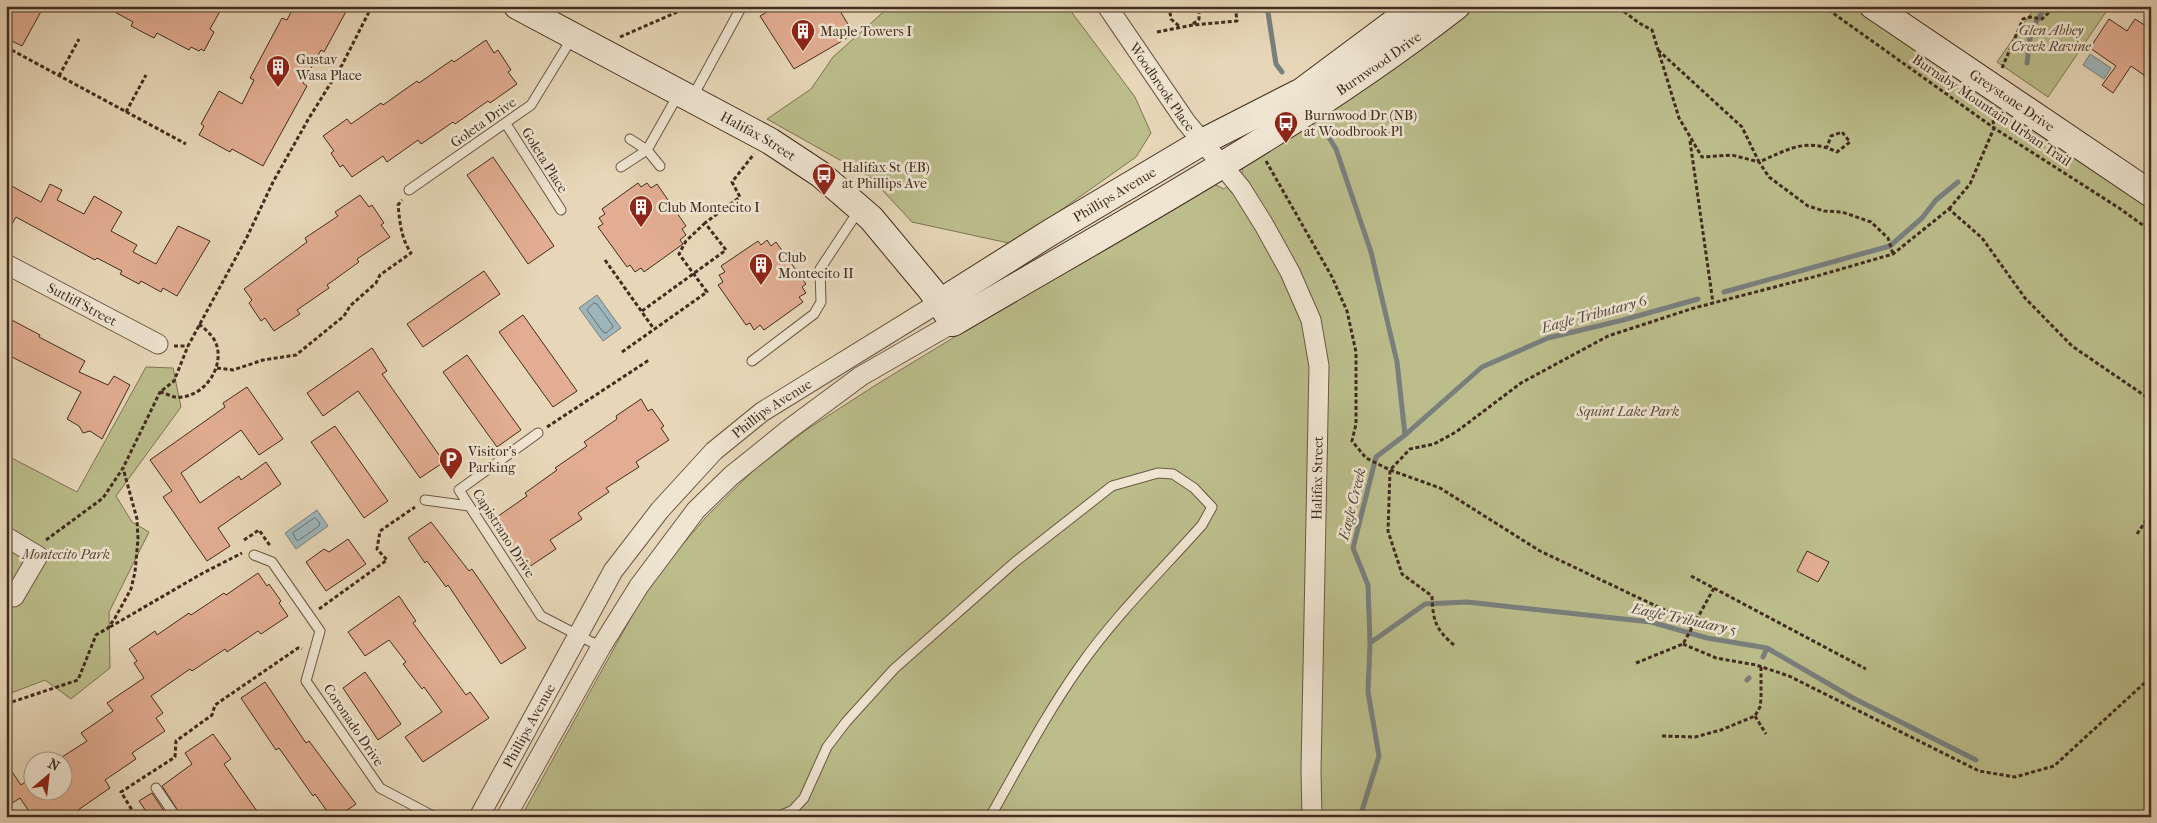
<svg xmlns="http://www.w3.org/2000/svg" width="2157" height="823" font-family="'IM FELL French Canon',serif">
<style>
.green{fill:#bbbd8b;stroke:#7e7455}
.water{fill:#9db6bb;stroke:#797f7d}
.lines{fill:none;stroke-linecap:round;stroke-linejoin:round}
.shore{stroke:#70716d;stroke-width:1}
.stream{stroke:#797f7d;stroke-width:5}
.building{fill:#e2ad92;stroke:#422c1f}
.lane-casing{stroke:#6b5745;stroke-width:11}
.street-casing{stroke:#6b5745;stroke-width:21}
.secondary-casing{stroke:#422c1f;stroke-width:28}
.path{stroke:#422c1f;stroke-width:3;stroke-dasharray:4 2.5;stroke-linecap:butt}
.lane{stroke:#efe5d1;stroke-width:9}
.street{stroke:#efe5d1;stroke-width:19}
.secondary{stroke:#efe5d1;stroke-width:26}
.labels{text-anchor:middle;stroke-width:5;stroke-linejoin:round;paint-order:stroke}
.park-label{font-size:14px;font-style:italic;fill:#5a4935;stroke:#efe5d1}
.poi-label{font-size:14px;fill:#422c1f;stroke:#efe5d1;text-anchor:start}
.street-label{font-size:14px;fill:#422c1f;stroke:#efe5d1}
.water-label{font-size:15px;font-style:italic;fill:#54483e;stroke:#efe5d1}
</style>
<rect width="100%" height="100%" fill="#e7d7b8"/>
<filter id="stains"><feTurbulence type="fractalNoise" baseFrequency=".004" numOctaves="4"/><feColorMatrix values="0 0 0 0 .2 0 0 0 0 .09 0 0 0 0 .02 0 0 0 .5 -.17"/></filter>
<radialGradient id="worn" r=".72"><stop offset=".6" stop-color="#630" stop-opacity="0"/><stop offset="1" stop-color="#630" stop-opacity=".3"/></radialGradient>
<!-- green -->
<path class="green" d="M890 6H1067L1135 97 1151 133 1136 157 1013 244 912 222 870 177 767 119 811 89 833 57Z
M1475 6H1855L2151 208V817H521L639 603 666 564 706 517 755 469 806 430 879 383 1204 185 1214 184 1224 189 1242 173 1243 165 1455 23Z
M2036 6H2110L2048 97 1997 62Z
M146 367 173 368 181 407 116 496 132 522 149 532 109 612 110 668 71 699 45 680 6 695V455L77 492Z"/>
<!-- water -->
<path class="water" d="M2090 54 2111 68 2104 79 2083 65Z
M597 295 621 328 603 341 579 308Z
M317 510 328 526 296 549 285 533Z"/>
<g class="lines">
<!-- shore -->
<path class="shore" d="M594 303 597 304 613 326 612 328 606 333 603 332 587 310Z
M315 518 320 523 319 526 299 540H296L293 533Z"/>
<!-- stream -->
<path class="stream" d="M1267 6 1276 64 1282 72
M2027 63 2031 30 2046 6
M1323 128 1336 149 1371 252 1397 362 1405 435
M1724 292 1890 246 1922 218 1936 200 1958 182
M1370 643 1425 604 1467 602 1651 622 1707 638 1767 648 1853 698 1976 760
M1763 657 1767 648
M1747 680 1749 678
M1360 817 1379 756 1368 692 1370 643 1368 585 1353 548 1376 457 1405 435 1482 367 1548 338 1623 320 1698 299"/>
</g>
<!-- building -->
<path class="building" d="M6 6H44L22 46 6 38Z
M104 6H223L210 29 214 32 204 51 201 49 199 51 191 47 189 50 157 33 154 38 131 26 133 22Z
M294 6H349L324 52 321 50 303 83 307 86 263 166 232 149 230 152 199 135 204 126 201 124 219 91 242 104 254 80 250 78 282 18 287 20Z
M777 6H837L854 34 794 69 760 16Z
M2109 19 2127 31 2135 19 2151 29V80L2131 66 2113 93 2102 85 2116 66 2090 48Z
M486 40 494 53 498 50 511 70 508 72 517 84 490 103 488 101 455 124 453 122 421 144 418 140 387 162 383 156 352 177 343 165 340 167 331 153 334 151 323 136 347 119 351 124 381 103 383 105 417 81 419 83 452 60 454 62Z
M493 157 554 246 528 264 467 175Z
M6 183 41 202 50 184 62 190 57 200 84 214 94 196 122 212 111 231 137 245 133 252 156 264 178 226 210 241 177 296 163 288 161 292 141 281 139 284 120 274 122 271 97 258 95 260 16 217 6 234Z
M638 183 641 187 647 183 651 188 657 184 686 226 682 229 686 235 680 240 683 244 644 272 641 268 635 272 630 265 627 267 598 227 603 224 599 218 605 214 602 209Z
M360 195 369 207 372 205 384 223 381 225 390 237 357 259 359 262 327 285 329 288 297 310 300 314 274 331 265 318 261 321 249 303 252 300 244 289 307 242 305 238 338 216 335 212Z
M767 240 771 246 776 242 806 284 802 287 806 293 799 297 803 302 778 320 764 330 760 325 754 330 750 323 746 325 718 285 723 282 719 275 725 272 721 266 758 241 761 245Z
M484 271 500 294 423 347 407 324Z
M523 315 577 391 553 407 499 332Z
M6 317 40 335 39 337 85 361 79 372 108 385 114 376 130 385 102 439 90 431 83 433 79 426 67 419 81 392 6 354Z
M372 348 387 371 382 374 444 462 420 478 358 391 323 416 307 393Z
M467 355 521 430 497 447 443 372Z
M247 387 283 439 259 455 241 430 181 473 200 503 239 476 241 480 266 462 281 484 218 528 230 546 207 561 163 497 172 491 150 460 225 407 223 403Z
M641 399 648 411 652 409 664 426 661 428 669 440 636 462 639 467 606 488 609 492 578 513 582 519 550 540 556 549 529 567 516 549 513 551 500 532 502 531 494 519 527 496 525 493 557 470 555 468 587 446 584 442 617 419 616 416Z
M335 426 388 501 364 518 311 442Z
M431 522 469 571 472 569 526 648 501 664 448 585 446 587 427 561 425 563 408 538Z
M348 539 366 564 326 591 306 562 324 549 329 552Z
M1807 551 1829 562 1818 582 1797 571Z
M258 573 267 586 269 584 281 601 279 603 288 616 261 634 258 631 227 652 225 649 192 671 190 669 151 696 163 713 156 718 165 731 132 753 136 759 105 780 110 788 78 810 83 817H33L20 798 6 807V763L21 785 32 777V790H62V757L87 741 81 733 113 711 107 703 144 678 134 663 137 661 129 649 155 631 157 635 189 613 191 615 224 593 226 595Z
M399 596 416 621 413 623 466 695 470 692 489 718 423 762 405 737 442 712 424 687 422 689 403 664 406 662 389 640 365 656 348 632Z
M365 672 401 724 378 740 343 688Z
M265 682 306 743 309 741 356 804 337 817H331L315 794 313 796 279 748 276 750 241 698Z
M213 734 231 759 224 764 261 817H182L162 786 192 764 185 753Z
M152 793 168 817H150L139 801Z"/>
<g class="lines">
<!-- lane casing -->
<g class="lane-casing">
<path id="lane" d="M547 19 554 6
M693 96 742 6
M506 124 561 210
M630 139 647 150 660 166
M621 167 647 150 678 95
M409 190 531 105 572 38
M752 361 814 314 821 302 820 269 859 210
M538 433 459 490 541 616 601 647
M425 500 469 506
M254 555 272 562 320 631 306 681 378 785 380 788 435 817
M156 788 176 817
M777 817 793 810 804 798 827 747 846 722 894 669 1015 562 1112 486 1158 473 1173 474 1194 488 1212 507 1202 525C1161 571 1115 616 1080 666 1046 714 1019 766 990 817"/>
</g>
<!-- street casing -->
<g class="street-casing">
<g id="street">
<path id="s1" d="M1107 6 1186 122 1241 188 1264 225 1290 272 1311 320 1319 366 1311 771 1312 817"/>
<path id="s2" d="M6 264 158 344"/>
<path d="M6 541 8 538 38 556 14 597 6 593"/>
<path id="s3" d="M479 817 613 571 660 510 714 451 762 412 940 302"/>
<path d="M506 817 601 647 639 586 696 510 731 476 788 430 861 376 953 323"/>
</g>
</g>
<!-- secondary casing -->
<g class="secondary-casing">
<g id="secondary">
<path id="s4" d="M517 6 770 141 820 174 871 218 931 290 953 323C1124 222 1300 128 1457 6"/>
<path id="s5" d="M1873 6 2151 194"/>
<path id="s6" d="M940 302 1051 232 1204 141 1302 91 1416 6"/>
</g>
</g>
<!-- path -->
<path class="path" d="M1169 6 1171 19 1180 27
M1621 6 1622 10 1639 23 1652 30 1679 118 1702 157 1732 155 1759 162 1769 177 1808 206 1824 211 1842 212 1871 222 1888 238 1893 254
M1823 6 1994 128 2119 208 2151 231
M1193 24 1199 19V13
M1157 32 1193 25 1237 21 1236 13
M620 37 691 6
M6 47 186 144
M1658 50 1742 127 1759 162C1787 150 1806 137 1837 152L1850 142 1842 132 1831 136 1827 147
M2002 68 2023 19 2030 17 2042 19 2056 6
M59 76 79 39
M126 112 146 75
M1690 141 1713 303
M1266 161 1332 277 1347 311 1356 352V424L1352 441 1366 458 1390 470 1440 488 1540 551 1673 614 1692 628
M1949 209 1970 184 1994 128 1992 113
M605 260 654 329
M642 311 726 250 705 223 740 197 732 182 754 154
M199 324C205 329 211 334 215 341 227 366 203 400 175 397 170 396 165 393 160 392L174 381 188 346 247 237 273 182 309 118 342 65 372 6
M174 346H188
M622 352 707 292 679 254 686 241 705 223
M217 368 233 370 263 360 296 355 344 316 350 306 376 283 380 275 411 253C401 238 400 223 398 205L402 200
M547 427 649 360
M2137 534 2151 513
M46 540 103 498 123 468 160 392
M244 540 259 530 271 547
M1691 576 1866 669
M319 609 387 560 377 549 380 531 415 507
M110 627 203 573 242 553
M1683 644 1716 658 1756 665 1789 676 1979 771 2015 777 2054 766 2151 677
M1454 645C1435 629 1433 620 1432 596L1402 574 1388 531 1390 470 1410 449 1434 444 1456 432 1521 383 1608 336 1694 308 1817 276 1893 254 1949 209 1982 238 2025 298 2072 346 2151 400
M1636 663 1683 644 1714 588
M6 704 78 680 96 635 108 628 115 618 131 589 135 572 138 539 137 519 123 468
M1755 716 1766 734
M1662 736 1695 737 1721 730 1755 716 1760 707 1761 699V666
M122 817 132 810 121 792 175 757 176 741 212 715 215 705 298 648 302 649"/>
<!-- lane -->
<use href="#lane" class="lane"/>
<!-- street -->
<use href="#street" class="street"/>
<!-- secondary -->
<use href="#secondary" class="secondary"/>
</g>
<!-- icons -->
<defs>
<g id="building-pin" transform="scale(1.25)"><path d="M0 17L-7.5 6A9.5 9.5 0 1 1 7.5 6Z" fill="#8f2418" stroke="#efe5d1"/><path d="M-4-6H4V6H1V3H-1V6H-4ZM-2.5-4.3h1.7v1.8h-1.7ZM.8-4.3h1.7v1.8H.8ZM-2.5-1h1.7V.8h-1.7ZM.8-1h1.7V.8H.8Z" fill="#fff"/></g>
<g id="bus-pin" transform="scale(1.25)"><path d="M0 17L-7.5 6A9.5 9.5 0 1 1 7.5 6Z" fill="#8f2418" stroke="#efe5d1"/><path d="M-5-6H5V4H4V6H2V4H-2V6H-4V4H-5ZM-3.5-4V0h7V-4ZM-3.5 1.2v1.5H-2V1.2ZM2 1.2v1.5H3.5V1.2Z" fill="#fff"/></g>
<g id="parking-pin" transform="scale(1.25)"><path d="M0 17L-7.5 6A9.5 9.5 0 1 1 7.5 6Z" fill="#8f2418" stroke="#efe5d1"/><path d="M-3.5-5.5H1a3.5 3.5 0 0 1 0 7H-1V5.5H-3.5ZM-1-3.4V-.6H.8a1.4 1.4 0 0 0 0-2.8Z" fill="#fff"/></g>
</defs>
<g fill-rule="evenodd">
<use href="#building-pin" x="803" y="31"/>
<use href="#building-pin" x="278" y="67"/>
<use href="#bus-pin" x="1286" y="123"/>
<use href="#bus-pin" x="824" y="175"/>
<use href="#building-pin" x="641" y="207"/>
<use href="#building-pin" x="761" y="265"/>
<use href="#parking-pin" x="451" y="459"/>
</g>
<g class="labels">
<!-- park labels -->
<g class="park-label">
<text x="2051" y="35">Glen Abbey<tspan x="2051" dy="16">Creek Ravine</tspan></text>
<text x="1628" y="416">Squint Lake Park</text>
<text x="66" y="559">Montecito Park</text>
</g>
<!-- poi labels -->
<g class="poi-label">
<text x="820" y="36">Maple Towers I</text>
<text x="296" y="64">Gustav<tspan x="296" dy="16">Wasa Place</tspan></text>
<text x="1304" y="120">Burnwood Dr (NB)<tspan x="1304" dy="16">at Woodbrook Pl</tspan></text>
<text x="842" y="172">Halifax St (EB)<tspan x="842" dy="16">at Phillips Ave</tspan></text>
<text x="658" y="212">Club Montecito I</text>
<text x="778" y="262">Club<tspan x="778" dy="16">Montecito II</tspan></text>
<text x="468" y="456">Visitor's<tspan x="468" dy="16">Parking</tspan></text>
</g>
<!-- street labels -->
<g class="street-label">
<text dy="5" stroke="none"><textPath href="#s4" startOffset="1046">Burnwood Drive</textPath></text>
<text dy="5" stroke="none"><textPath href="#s1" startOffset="98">Woodbrook Place</textPath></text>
<text dy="5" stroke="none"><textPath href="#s5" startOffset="168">Greystone Drive</textPath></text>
<text transform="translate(1992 110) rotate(34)" y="5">Burnaby Mountain Urban Trail</text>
<text transform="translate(483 122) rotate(-35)" y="5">Goleta Drive</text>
<text dy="5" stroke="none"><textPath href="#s4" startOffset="274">Halifax Street</textPath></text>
<text transform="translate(545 160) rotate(58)" y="5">Goleta Place</text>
<text dy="5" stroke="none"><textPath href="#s6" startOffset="205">Phillips Avenue</textPath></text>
<text dy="5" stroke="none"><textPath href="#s2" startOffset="86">Sutliff Street</textPath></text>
<text dy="5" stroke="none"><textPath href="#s3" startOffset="509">Phillips Avenue</textPath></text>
<text transform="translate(1317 478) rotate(-89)" y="5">Halifax Street</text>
<text transform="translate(504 533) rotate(57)" y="5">Capistrano Drive</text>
<text transform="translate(354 725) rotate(56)" y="5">Coronado Drive</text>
<text dy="5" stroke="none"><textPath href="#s3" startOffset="104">Phillips Avenue</textPath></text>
</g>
<!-- water labels -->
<g class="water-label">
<text transform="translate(1594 314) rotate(-15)" y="5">Eagle Tributary 6</text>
<text transform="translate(1352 504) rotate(-76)" y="5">Eagle Creek</text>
<text transform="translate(1684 619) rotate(12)" y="5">Eagle Tributary 5</text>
</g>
</g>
<!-- margin -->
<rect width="2157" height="823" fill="none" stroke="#e7d7b8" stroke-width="25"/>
<rect x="8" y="8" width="2142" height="808" fill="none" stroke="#422c1f" stroke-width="2.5"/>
<rect x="12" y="12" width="2132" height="798" fill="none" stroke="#422c1f"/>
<!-- north arrow -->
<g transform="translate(48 776) rotate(28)"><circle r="24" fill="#efe5d1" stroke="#aa9b8a"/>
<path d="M0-4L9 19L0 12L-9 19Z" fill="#8f2418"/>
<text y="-8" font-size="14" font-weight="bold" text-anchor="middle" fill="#422c1f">N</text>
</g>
<rect width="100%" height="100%" filter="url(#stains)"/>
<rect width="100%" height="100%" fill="url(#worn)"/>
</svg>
